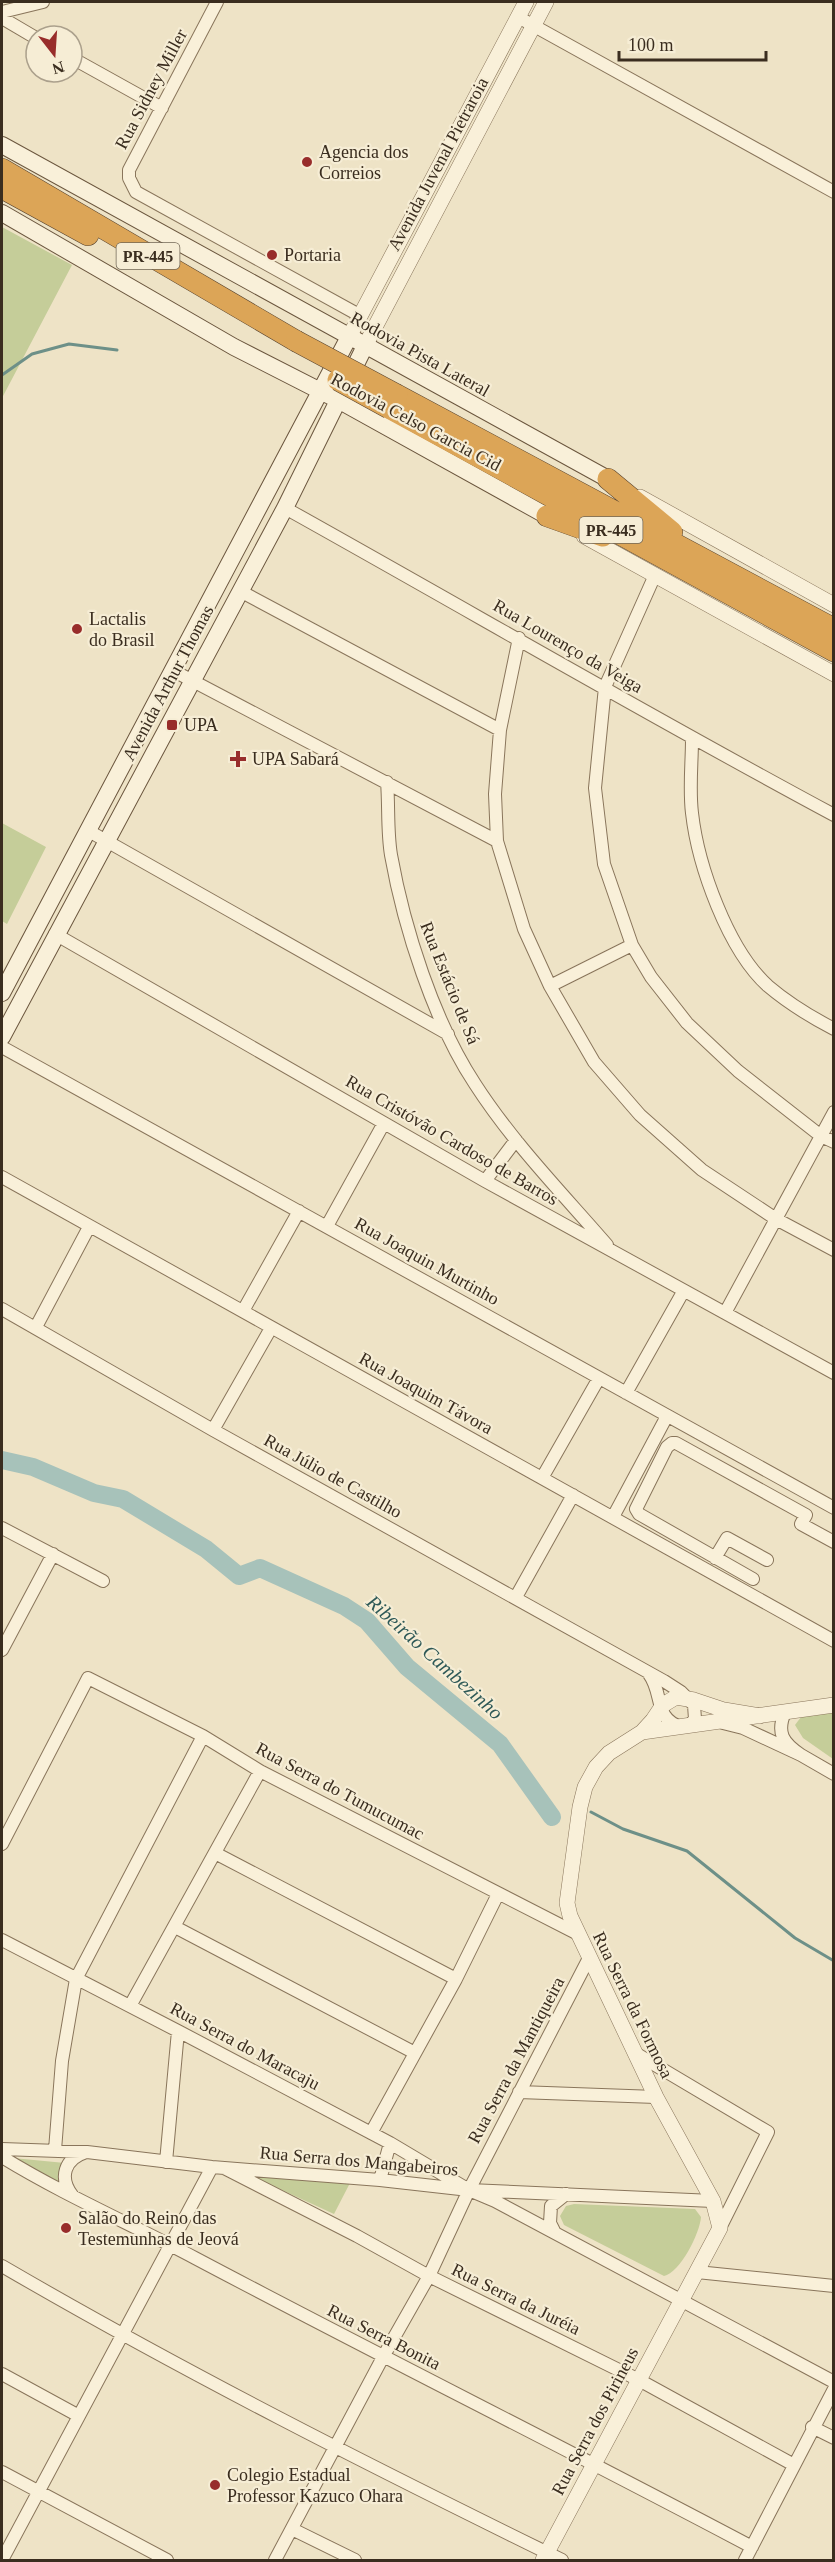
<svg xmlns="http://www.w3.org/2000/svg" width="835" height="2562" font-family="Georgia,serif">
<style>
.green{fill:#c5cd99}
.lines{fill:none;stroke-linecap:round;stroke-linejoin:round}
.stream{stroke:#6d9088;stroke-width:3}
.river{stroke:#a7c2ba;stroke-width:18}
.minor-casing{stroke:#89755b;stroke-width:14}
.tertiary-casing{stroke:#89755b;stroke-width:16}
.secondary-casing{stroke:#6b563e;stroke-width:18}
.motorway-casing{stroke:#57432f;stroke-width:22}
.minor{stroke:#f9f0d9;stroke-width:12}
.tertiary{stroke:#f9f0d9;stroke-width:15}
.secondary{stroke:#f9f0d9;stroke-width:16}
.motorway{stroke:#dca557;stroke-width:21}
.motorway-bridge-casing{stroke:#57432f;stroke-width:22;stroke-linecap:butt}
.motorway-bridge{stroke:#dca557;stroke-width:21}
.poi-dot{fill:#982d2b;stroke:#f6edd5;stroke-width:2}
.labels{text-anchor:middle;stroke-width:4.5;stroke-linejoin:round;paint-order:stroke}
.shield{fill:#f6edd5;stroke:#726756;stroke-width:1.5}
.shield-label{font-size:16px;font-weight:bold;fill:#3a2d1f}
.street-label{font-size:18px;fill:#3a2d1f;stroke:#f6edd5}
.poi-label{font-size:18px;fill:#3a2d1f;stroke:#f6edd5;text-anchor:start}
.water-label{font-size:20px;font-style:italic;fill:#2e5957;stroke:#f6edd5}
</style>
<rect width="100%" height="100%" fill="#eee3c6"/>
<!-- green -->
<path class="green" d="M2 227 72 265 2 398Z
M2 823 46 847 7 924 2 921Z
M833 1712V1759L803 1738 795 1725 801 1717Z
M13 2158 65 2163 59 2182Z
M245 2173 350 2183 334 2214Z
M574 2204 695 2209 701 2217C700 2233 680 2273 664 2276L564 2225 560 2216 566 2206Z"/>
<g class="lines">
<!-- stream -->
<path class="stream" d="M2 375 32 354 69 344 117 350
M591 1812 623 1829 687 1851 795 1938 834 1961"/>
<!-- river -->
<path class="river" d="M2 1460 33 1467 94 1493 123 1499 206 1549 239 1576 260 1568 344 1606 367 1621 407 1667 500 1744 552 1817"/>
<!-- minor casing -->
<g class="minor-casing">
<path id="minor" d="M217 2 129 170V178L136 192 359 315
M2 12 43 2
M518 17 834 192
M2 18 36 38
M72 58 162 108
M285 508C468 610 649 716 834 815
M655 575 605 687 595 788 604 864 632 945 651 977 687 1023 738 1071 821 1136 834 1142
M240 591 500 730
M519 638 500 730 495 794 497 841 524 929 550 986 594 1062 640 1115 702 1170 776 1219 834 1250
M172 670 497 841
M692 739C692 763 689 789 692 813 698 866 728 950 768 986 788 1003 811 1017 834 1029
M387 782C389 806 387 831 391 855 404 928 434 1022 475 1084 513 1143 562 1193 607 1245
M87 830 448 1034
M55 934 485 1181 834 1373
M550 986 632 945
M2 1047 834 1508
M2 1177 834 1641
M485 1181 516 1140
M327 1226 384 1123
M2 1309 213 1430 664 1681 681 1692 694 1705 695 1719 689 1726
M243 1311 299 1211
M725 1313 834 1112
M36 1327 89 1227
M626 1393 683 1292
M213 1430 271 1328
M542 1478 599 1378
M613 1517 667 1416
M2 1528 103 1581
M715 1558 727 1538 767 1560
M753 1579 639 1514 636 1509 667 1447 672 1443H676L806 1515 801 1524 834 1542
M516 1597 573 1495
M2 1650 53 1554
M649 1674C664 1694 653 1718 681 1727
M723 1723 743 1728 801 1755C783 1743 776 1733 785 1712
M801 1755 834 1774
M2 1844 88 1678 203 1736 260 1771 576 1933
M215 1853 456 1979
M175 1927 415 2053
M2 1940 178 2031 390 2143 469 2190 495 2201 834 2382
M130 2006 260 1771
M635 2053 768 2132 720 2228
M519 2092 656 2097
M371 2133 456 1979 498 1894
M2 2149 87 2152 212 2167 380 2180 469 2190 713 2201
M55 2150 62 2061 76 1979 203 1736
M2 2157C64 2195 131 2224 195 2258 380 2356 567 2449 752 2547
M166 2162 178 2031
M226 2169 357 2236 429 2276 639 2380 794 2465
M380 2180 390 2143
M72 2195C59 2178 64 2159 86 2152
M555 2233 550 2223 551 2206 566 2194
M2 2266C184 2372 372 2467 562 2560
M697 2272 834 2286
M2 2374 79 2416
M812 2427 834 2438
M2 2472 167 2560
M292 2529 355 2560
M2 2560 212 2167
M275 2560 383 2357 429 2276 469 2190 589 1958
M745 2560 834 2389"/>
</g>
<!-- tertiary casing -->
<g class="tertiary-casing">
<path id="tertiary" d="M349 337 526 2
M365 346 546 2
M640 497 834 605
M584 536 834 674
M642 1732 834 1705
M543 2560 720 2228 713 2201 656 2097 570 1916 567 1903 580 1807 585 1787 596 1767 609 1753 642 1732 653 1720 663 1705 676 1697 694 1700 724 1710 760 1716"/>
</g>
<!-- secondary casing -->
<g class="secondary-casing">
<path id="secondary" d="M2 145 608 479
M2 213 234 347 338 400 547 516
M2 993 349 337
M2 1037 285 508 365 346"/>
</g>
<!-- motorway casing -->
<g class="motorway-casing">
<path id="motorway" d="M2 169 296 341
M2 188 88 235
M397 395 834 629
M389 408 834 651
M608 479 672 532
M547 516 603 536"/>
</g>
<!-- minor -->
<use href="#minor" class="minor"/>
<!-- tertiary -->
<use href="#tertiary" class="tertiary"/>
<!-- secondary -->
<use href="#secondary" class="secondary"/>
<!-- motorway -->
<use href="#motorway" class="motorway"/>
<!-- motorway-bridge casing -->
<g class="motorway-bridge-casing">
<path id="motorway-bridge" d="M296 341 397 395
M338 380 389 408"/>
</g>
<!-- motorway-bridge -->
<use href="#motorway-bridge" class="motorway-bridge"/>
</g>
<!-- markers -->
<g class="poi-dot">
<circle cx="307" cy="162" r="6"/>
<circle cx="272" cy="255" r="6"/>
<circle cx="77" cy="629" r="6"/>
<rect x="166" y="719" width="12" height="12" rx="3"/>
<path d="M235 750h6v6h6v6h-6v6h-6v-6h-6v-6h6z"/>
<circle cx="66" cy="2228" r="6"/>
<circle cx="215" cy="2485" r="6"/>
</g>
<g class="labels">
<!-- shield labels -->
<g class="shield">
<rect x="116.5" y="243" width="63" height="26" rx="4.5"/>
<rect x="579.5" y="517" width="63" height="26" rx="4.5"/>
</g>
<g class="shield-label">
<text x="148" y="262">PR-445</text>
<text x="611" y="536">PR-445</text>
</g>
<!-- street labels -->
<g class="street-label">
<text transform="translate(151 89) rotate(-62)" y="6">Rua Sidney Miller</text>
<text transform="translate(438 164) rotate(-62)" y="6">Avenida Juvenal Pietraroia</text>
<text transform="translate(420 354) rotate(29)" y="6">Rodovia Pista Lateral</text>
<text transform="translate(416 422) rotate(28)" y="6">Rodovia Celso Garcia Cid</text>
<text transform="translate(568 646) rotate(30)" y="6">Rua Lourenço da Veiga</text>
<text transform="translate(168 683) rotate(-62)" y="6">Avenida Arthur Thomas</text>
<text transform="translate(450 983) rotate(68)" y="6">Rua Estácio de Sá</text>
<text transform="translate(452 1140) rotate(30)" y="6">Rua Cristóvão Cardoso de Barros</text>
<text transform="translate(427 1261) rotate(29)" y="6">Rua Joaquin Murtinho</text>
<text transform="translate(426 1393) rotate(29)" y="6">Rua Joaquim Távora</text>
<text transform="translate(333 1476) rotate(29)" y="6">Rua Júlio de Castilho</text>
<text transform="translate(340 1791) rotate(28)" y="6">Rua Serra do Tumucumac</text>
<text transform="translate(633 2005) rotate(64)" y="6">Rua Serra da Formosa</text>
<text transform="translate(245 2046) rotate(28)" y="6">Rua Serra do Maracaju</text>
<text transform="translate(516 2060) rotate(-62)" y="6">Rua Serra da Mantiqueira</text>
<text transform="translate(359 2161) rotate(5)" y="6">Rua Serra dos Mangabeiros</text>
<text transform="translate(516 2299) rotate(26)" y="6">Rua Serra da Juréia</text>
<text transform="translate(384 2337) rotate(27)" y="6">Rua Serra Bonita</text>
<text transform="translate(595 2421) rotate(-62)" y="6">Rua Serra dos Pirineus</text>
</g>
<!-- poi labels -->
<g class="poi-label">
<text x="319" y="158">Agencia dos<tspan x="319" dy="21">Correios</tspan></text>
<text x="284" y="261">Portaria</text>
<text x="89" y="625">Lactalis<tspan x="89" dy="21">do Brasil</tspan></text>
<text x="184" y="731">UPA</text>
<text x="252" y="765">UPA Sabará</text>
<text x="78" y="2224">Salão do Reino das<tspan x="78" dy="21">Testemunhas de Jeová</tspan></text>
<text x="227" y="2481">Colegio Estadual<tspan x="227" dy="21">Professor Kazuco Ohara</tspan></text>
</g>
<!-- water labels -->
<g class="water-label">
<text transform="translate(435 1657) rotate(42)" y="7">Ribeirão Cambezinho</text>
</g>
</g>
<!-- border -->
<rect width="835" height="2562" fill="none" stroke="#3a2d1f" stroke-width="6"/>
<!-- north arrow -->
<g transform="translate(54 54) rotate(163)"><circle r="28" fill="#f6edd5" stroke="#aba08c" stroke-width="1.5"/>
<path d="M0-4.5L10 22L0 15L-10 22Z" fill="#982d2b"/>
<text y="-9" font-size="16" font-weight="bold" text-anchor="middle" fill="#3a2d1f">N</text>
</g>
<!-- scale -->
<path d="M619 51v9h147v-9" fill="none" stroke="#3a2d1f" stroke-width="3"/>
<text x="628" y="51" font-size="18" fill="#3a2d1f" stroke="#f6edd5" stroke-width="4.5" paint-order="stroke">100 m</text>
</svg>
